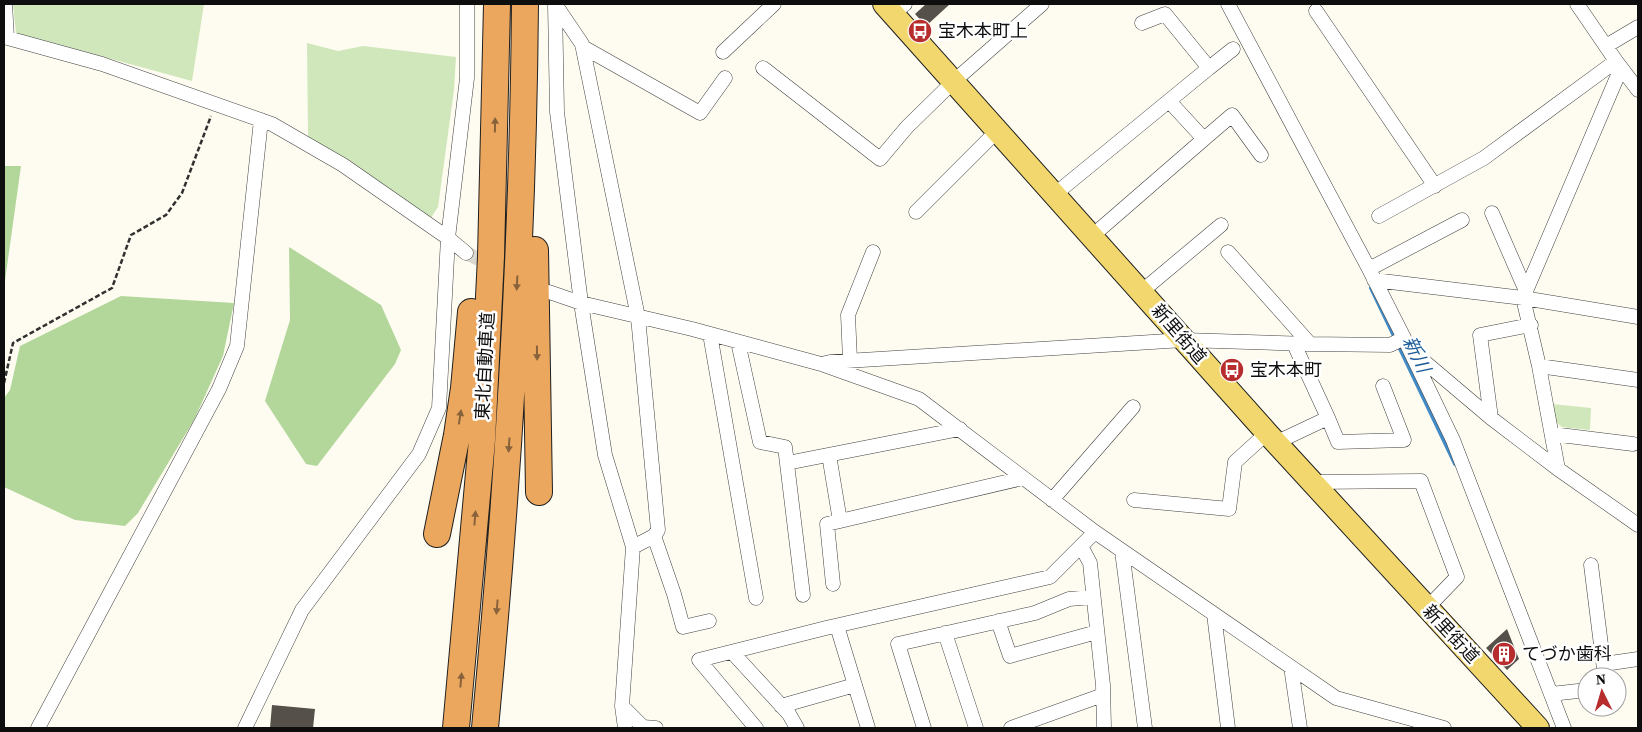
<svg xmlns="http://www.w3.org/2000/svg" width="1642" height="732" font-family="'Source Serif 4','Noto Sans JP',serif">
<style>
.green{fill:#d0e7bb}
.forest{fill:#b3d79b}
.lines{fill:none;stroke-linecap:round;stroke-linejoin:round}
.stream{stroke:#428bc6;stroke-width:4}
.building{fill:#56504b}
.street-tunnel{stroke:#dad8ce;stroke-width:14;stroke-dasharray:14 7;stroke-linecap:butt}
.street-casing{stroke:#414141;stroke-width:15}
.primary-casing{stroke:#1f1f1f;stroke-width:24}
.highway-casing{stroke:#1f1f1f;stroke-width:28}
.path{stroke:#303030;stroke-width:2.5;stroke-dasharray:5 2.5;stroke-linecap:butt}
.street{stroke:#fff;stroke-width:14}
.primary{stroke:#f1d76d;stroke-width:22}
.highway{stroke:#eca75f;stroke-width:26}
.oneway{fill:#88623b}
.labels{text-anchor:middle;stroke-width:5;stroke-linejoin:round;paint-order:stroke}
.poi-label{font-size:18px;fill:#0e0e0e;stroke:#fff;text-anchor:start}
.street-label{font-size:18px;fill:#0e0e0e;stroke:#fff}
.water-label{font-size:19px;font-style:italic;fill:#1e5d99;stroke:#fff}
</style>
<rect width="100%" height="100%" fill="#fefcf0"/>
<!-- green -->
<path class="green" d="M13 4H204L192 81 16 33Z
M307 43 338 51 363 46 456 57 454 90 438 207 431 218 308 138Z
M1552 404 1591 408 1590 430 1562 427 1555 421Z"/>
<!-- forest -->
<path class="forest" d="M4 166H21L4 288Z
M289 247 381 305 401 350 395 364 317 466 306 464 265 401 290 320Z
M121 296 234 303 223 356 194 420 138 513 125 526 75 520 4 487V398L10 390 20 346Z"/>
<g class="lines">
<!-- stream -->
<path class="stream" d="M1371 288 1455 464"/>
</g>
<!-- building -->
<path class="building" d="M926 4H950L926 26 915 14Z
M1507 629 1519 659 1507 670 1486 648Z
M272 705 315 709 313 728H270Z"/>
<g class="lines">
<!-- street-tunnel -->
<path class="street-tunnel" d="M466 253 521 279"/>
<!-- street casing -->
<g class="street-casing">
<path id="street" d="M5 4 7 38
M555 4 557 112 581 303 605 455 633 547 622 706 625 728
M555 4 582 44 638 317 658 530 654 536 633 547
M1228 4 1369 269 1404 338 1453 440 1564 728
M1577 4 1616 61 1638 90
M1316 11 1435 186
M893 14 905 4
M4 37 102 64 272 124 343 165 448 238 466 253
M1606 46 1638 27
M583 47 700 113 725 78
M723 52 774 4
M763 68 880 159 907 127 953 82 1042 4
M1209 68 1233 49
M1621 68 1523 298 1539 366 1558 469 1638 525
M1204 139 1232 115 1261 155
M1054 195 1209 68 1165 14 1142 23
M916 212 997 131
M1492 213 1526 291
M1379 216 1484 158 1616 61
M1091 237 1204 139 1169 101
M1228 252 1310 344
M1369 269 1462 220
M1374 280 1523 298 1638 317
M549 292 581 303 692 329 821 364 919 399 1095 532 1336 698 1444 728
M1141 292 1221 225
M1531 325 1480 335 1491 418 1558 469
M710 334 756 598
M738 342 760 442 785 447 803 595
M1413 352 1491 418
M850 360 848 315 873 252
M821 364 830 362 1184 340 1310 344 1390 345 1404 338
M1539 366 1638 380
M1328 418 1338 442 1404 440 1383 386
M1552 434 1633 444
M1275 443 1328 418 1294 344
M829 455 840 521 1023 478
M787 463 960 429
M1312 482 1421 481 1457 577 1427 608
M1052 500 1133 407
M1134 500 1229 509 1235 462 1267 433
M654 536 674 594 683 627 709 621
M1081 546 1090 563 1103 685 1104 728
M1122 551 1145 728
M1591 565 1605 677
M833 584 827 524 840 521
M1214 614 1228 728
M998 621 1010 656 1097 632
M837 626 868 728
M945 633 976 728
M732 652 789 714 797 728
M1604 664 1638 659
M1291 667 1300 728
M1551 694 1587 690
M622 706 643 727 656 728
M781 706 855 685
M38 728 219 389 237 346 261 120
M245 728 302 610 419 454 439 408 448 238 467 78V4
M756 728 699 660 826 628 1050 577 1095 532
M924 728 898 644 1035 613 1069 599 1093 597
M1011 728 1103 695"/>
</g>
<!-- primary casing -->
<g class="primary-casing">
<path id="primary" d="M884 4 1267 433 1538 728"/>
</g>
<!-- highway casing -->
<g class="highway-casing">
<path id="highway" d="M535 250 539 492
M437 534 457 435 464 388 471 312
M456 728 482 440 491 256 497 4
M485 728C508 487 523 246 525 4"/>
</g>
<!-- path -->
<path class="path" d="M4 383 13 343 112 288 131 235 166 215 182 193 211 116"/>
<!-- street -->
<use href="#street" class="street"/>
<!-- primary -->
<use href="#primary" class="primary"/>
<!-- highway -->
<use href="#highway" class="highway"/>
</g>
<!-- one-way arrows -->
<defs><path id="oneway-solid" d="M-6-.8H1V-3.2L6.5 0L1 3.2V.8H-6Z" transform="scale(1.25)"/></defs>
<g class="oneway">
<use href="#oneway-solid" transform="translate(495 125) rotate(-89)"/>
<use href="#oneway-solid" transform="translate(517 283) rotate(93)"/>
<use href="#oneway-solid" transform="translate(537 353) rotate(89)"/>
<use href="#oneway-solid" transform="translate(460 417) rotate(-81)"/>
<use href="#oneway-solid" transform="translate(509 445) rotate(94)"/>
<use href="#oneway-solid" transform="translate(475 518) rotate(-85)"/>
<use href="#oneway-solid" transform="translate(497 607) rotate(95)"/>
<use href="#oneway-solid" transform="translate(461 680) rotate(-85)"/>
</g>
<!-- icons -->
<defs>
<g id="bus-disc" transform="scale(1.25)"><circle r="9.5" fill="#b72d2d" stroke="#fff"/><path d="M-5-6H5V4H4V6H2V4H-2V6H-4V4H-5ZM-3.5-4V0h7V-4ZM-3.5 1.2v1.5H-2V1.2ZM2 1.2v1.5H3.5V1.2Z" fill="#fff"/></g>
<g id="building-disc" transform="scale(1.25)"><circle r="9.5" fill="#b72d2d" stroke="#fff"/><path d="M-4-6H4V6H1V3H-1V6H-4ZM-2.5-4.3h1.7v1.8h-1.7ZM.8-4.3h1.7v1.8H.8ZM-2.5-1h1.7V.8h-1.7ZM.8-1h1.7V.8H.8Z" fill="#fff"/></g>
</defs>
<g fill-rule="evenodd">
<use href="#bus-disc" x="920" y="31"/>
<use href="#bus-disc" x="1232" y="370"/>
<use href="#building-disc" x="1504" y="654"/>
</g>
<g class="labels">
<!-- poi labels -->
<g class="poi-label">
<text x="938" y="37">宝木本町上</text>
<text x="1250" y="376">宝木本町</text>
<text x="1522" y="660">てづか歯科</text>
</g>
<!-- street labels -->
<g class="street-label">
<text transform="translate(1179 334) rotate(49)" y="6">新里街道</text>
<text transform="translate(485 366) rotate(-87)" y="6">東北自動車道</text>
<text transform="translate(1451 634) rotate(47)" y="6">新里街道</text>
</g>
<!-- water labels -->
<g class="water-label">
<text transform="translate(1417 354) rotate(64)" y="7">新川</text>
</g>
</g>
<!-- border -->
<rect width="1642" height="732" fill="none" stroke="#0e0e0e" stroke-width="10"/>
<!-- north arrow -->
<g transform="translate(1602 692) rotate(355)"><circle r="24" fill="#ffffff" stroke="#9f9f9f"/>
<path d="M0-4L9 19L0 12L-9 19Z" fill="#b72d2d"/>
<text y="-8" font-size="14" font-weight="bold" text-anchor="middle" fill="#0e0e0e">N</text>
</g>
</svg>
